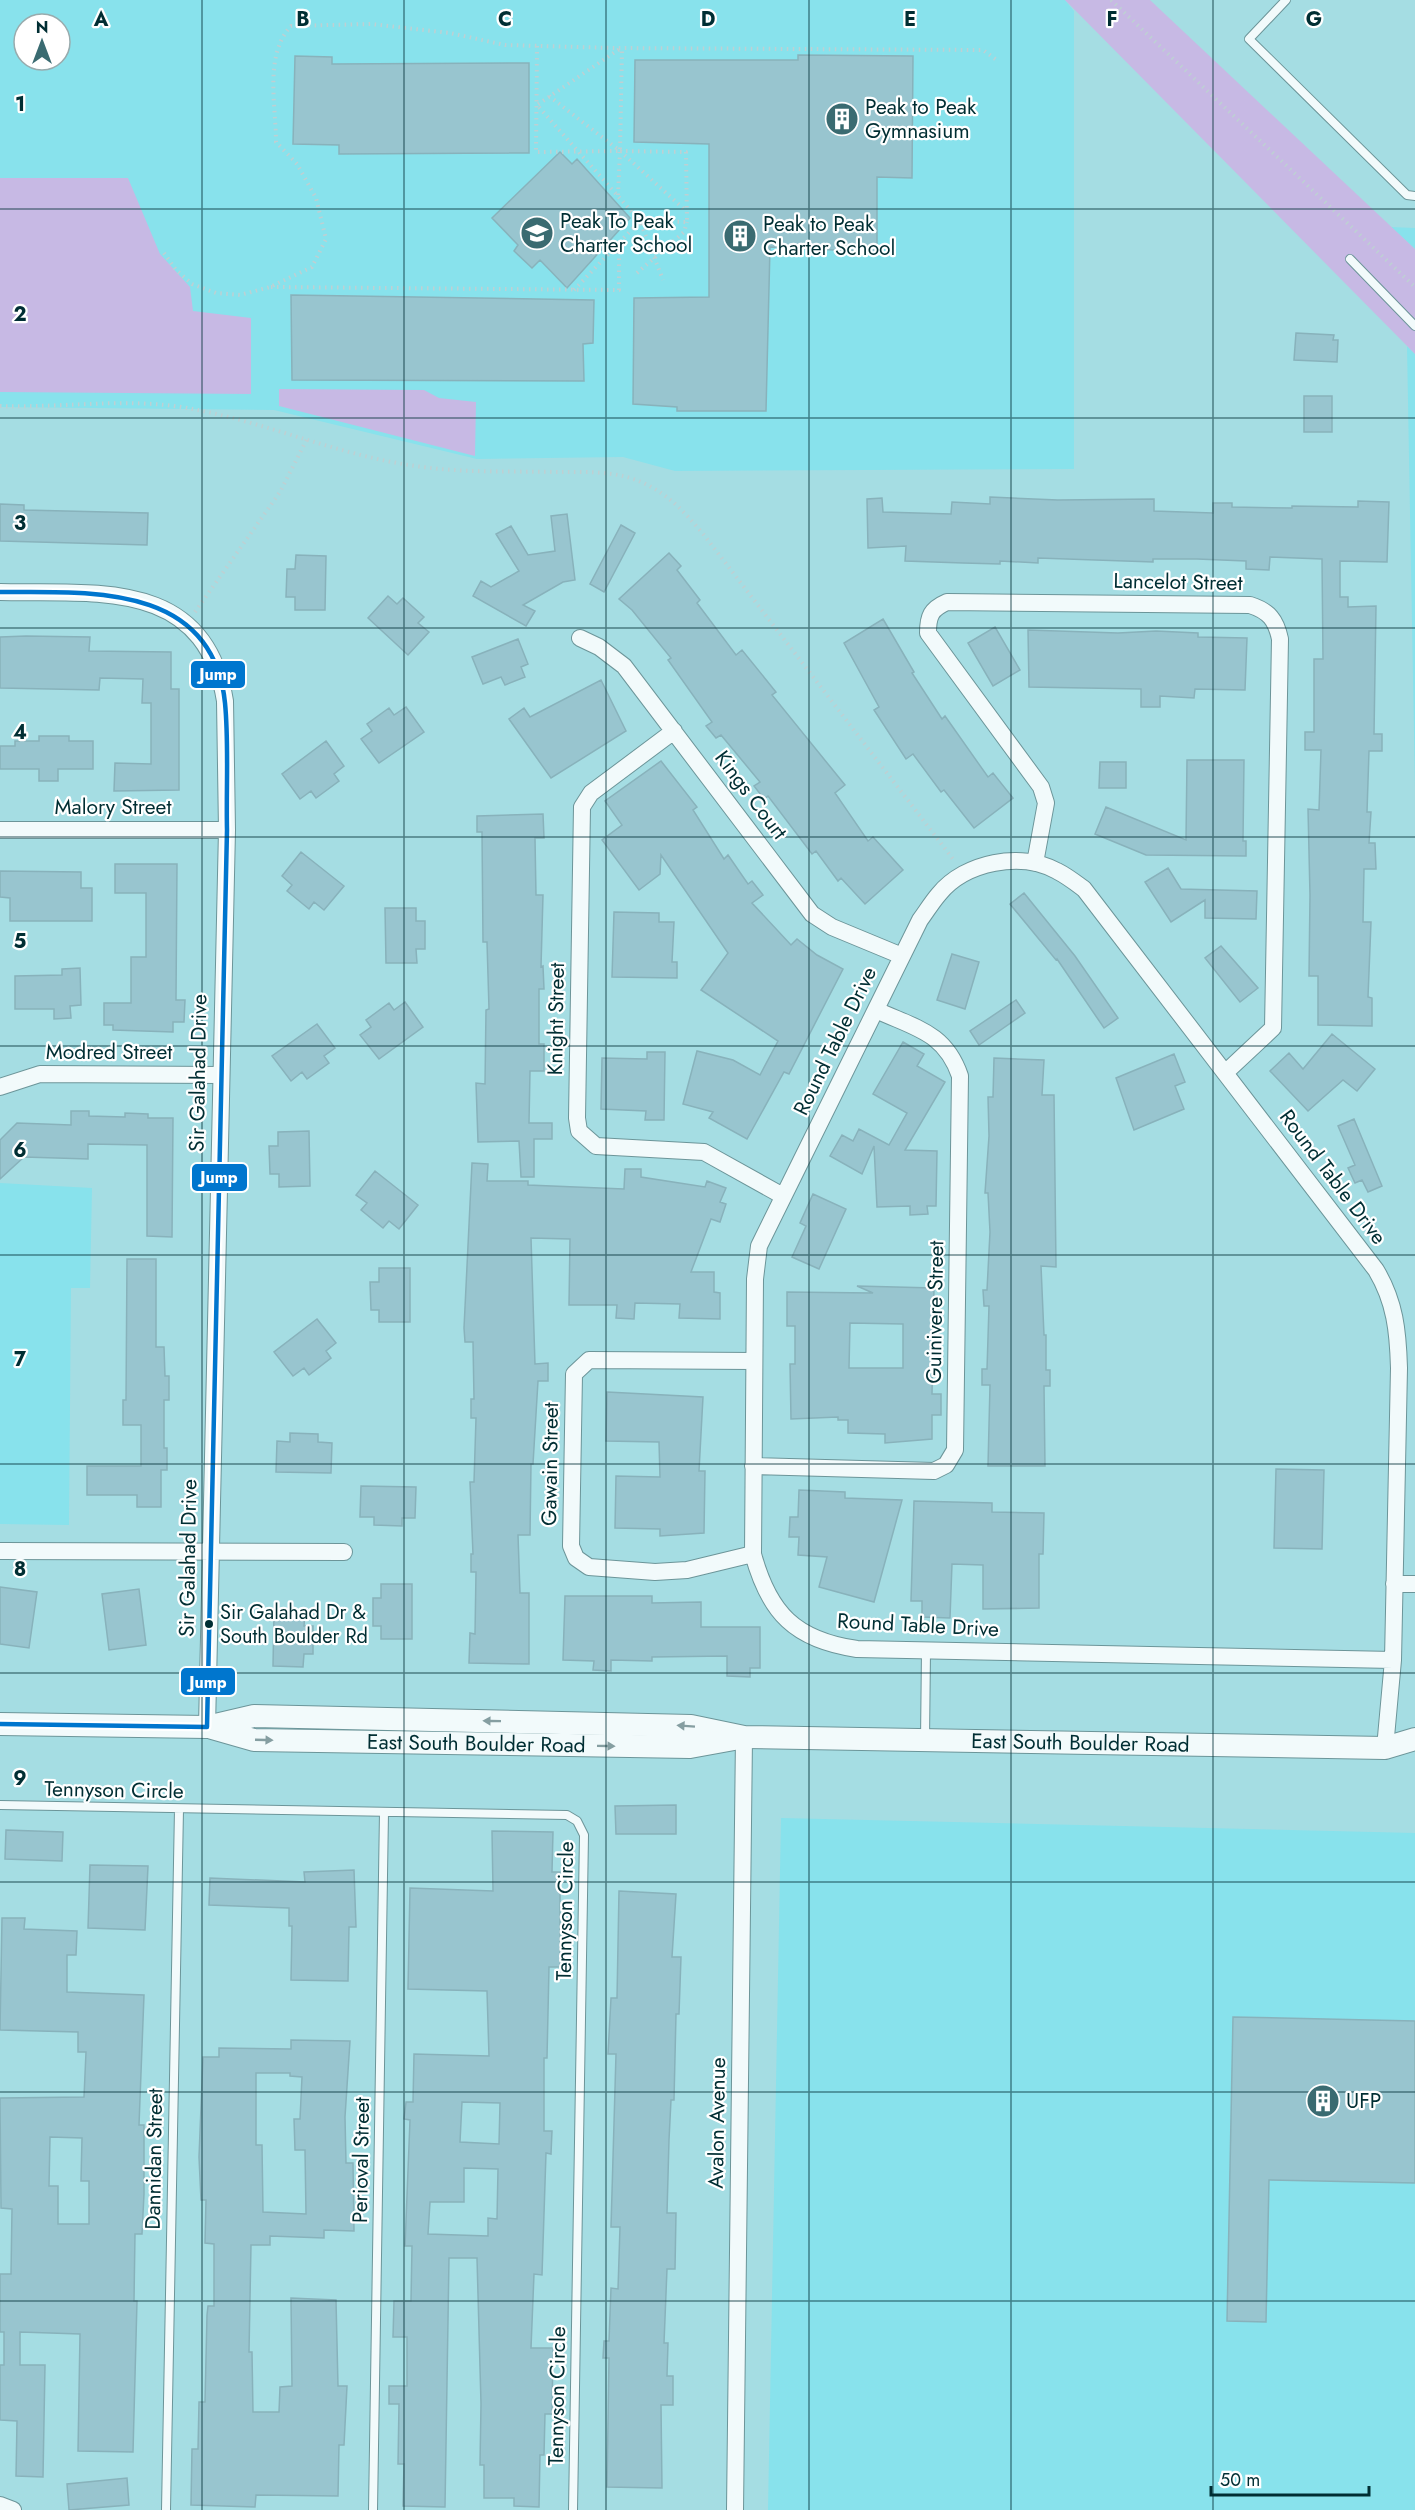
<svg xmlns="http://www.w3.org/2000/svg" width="1415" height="2510" font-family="Jost,sans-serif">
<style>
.built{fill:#88e2ec;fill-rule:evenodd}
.green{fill:#c7b9e4}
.building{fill:#98c5cf;stroke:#88b2bb;stroke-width:1.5;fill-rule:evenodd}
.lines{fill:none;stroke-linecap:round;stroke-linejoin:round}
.lane-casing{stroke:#6c9599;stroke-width:10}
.street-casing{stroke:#6c9599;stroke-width:18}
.secondary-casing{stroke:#6c9599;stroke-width:24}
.path{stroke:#bed0d3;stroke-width:4;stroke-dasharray:1.5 4.5;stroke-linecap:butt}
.lane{stroke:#f2fafb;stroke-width:8}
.street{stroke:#f2fafb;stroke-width:16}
.secondary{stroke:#f2fafb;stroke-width:22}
.bus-1-casing{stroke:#fff;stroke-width:9}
.bus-1{stroke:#0076ce;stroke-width:4.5}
.oneway{fill:#859ea1}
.grid{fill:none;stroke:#002e33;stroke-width:1.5;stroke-opacity:0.55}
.bus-dot{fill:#002e33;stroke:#fff;stroke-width:2}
.labels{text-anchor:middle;stroke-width:4.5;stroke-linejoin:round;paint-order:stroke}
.bus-label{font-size:20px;fill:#002e33;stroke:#fff;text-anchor:start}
.poi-label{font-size:21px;fill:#002e33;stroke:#fff;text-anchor:start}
.street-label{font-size:21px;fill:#002e33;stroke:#fff}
.grid-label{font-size:20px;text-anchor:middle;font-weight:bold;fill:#002e33;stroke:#fff;stroke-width:4.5;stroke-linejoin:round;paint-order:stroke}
.line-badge{stroke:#fff;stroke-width:2}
.badge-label{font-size:16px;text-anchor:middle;font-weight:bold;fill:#fff}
</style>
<rect width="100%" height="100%" fill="#a5dde3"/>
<!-- built -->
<path class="built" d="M0 0H1065L1074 11V469L675 471 623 457 477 459 274 410 0 407ZM24 24H60V60H24Z
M1391 227 1415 228V249Z
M1407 346 1415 354V788Z
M0 1183 92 1188 90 1288H71L69 1525 0 1524Z
M781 1818 1415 1833V2510H768Z"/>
<!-- green -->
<path class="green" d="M1065 0H1150L1415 249V354Z
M0 178H128L160 254 190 287 193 311 251 318V394L0 392Z
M279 389 424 390 439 398 476 402 475 456 279 406Z"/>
<!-- building -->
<path class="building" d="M798 55 913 56 912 178 877 177V252L770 247 766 411H677V407L633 404 634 298 709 297V144L634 142 635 60H798Z
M295 56 332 57V64L529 63V153L339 154V145L293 144Z
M560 152 572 164 577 159 630 218 567 288 540 260 532 268 514 251 518 245 492 218Z
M291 295 594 300 593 343 583 344 584 381 292 380Z
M1296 333 1334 335 1333 340H1338L1337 362 1294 360Z
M1304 396H1332V432H1304Z
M990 497 1058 500 1154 499V511L1213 513V503H1232V507L1292 508V506L1358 507V501L1389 502 1387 562 1340 561V597H1348V607L1376 606 1374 734H1382V751H1369L1367 812H1371L1369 843H1375L1376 869H1364L1363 922H1371L1368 997 1372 998V1026L1318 1025V976H1309L1310 895 1308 809 1319 810 1321 750H1305V732H1314V659H1323L1322 559 1270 557 1269 570 1246 569V561L1197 559H1153V562L1038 558V563L1000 561V564L963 563 905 561 906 546 868 548 867 499 882 498 883 512 951 514 952 502 990 504Z
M0 504 24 505V510L148 513 147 545 0 541Z
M567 514 575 580 563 582 523 605 535 611 526 626 473 596 481 581 491 587 519 571 496 534 511 526 528 555 555 551 551 516Z
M621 525 635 533 604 592 590 584Z
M669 553 681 566 677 570 700 600 697 603 736 655 742 650 776 692 772 695 845 785 835 793 868 841 873 837 903 870 865 904 841 878 838 881 816 851 812 854 768 796 764 799 754 786 760 782 721 735 716 738 706 726 712 722 668 660 671 658 632 610 619 599Z
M296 555 326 556 325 610H295V597H286L287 569H295Z
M388 596 397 604 403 598 424 617 418 623 429 632 408 655 368 618Z
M883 619 914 672 912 673 942 719 945 716 988 777 993 773 1013 798 974 828 944 790 941 792 913 754 906 759 874 710 879 707 844 643Z
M995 627 1020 670 993 686 968 643Z
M1028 630 1118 633 1156 631 1198 633V637L1247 638 1245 690 1195 689 1194 698 1160 696V707H1141V689L1029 687Z
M26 636 90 637 89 651 171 652V689H179V790L114 791 115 763 151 764V703H142L143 679 100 678 99 690 0 688V637Z
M518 639 528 664 521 667 525 677 505 685 501 677 483 684 472 657Z
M601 680 626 731 551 778 509 719 524 708 530 717Z
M406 707 424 732 379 763 361 739 372 731 367 724 389 708 394 715Z
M39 736H69V741H93V769H58V781H39V769H0V746H15V741H39Z
M326 741 344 766 334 774 339 781 316 798 311 791 300 799 282 774Z
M1187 760H1244L1243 841H1246V856L1146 855 1095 834 1106 807 1186 840Z
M661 761 697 807 693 810 724 859 728 855 748 884 752 881 763 895 752 903 791 945 797 939 817 955 843 969 789 1074 784 1072 747 1139 709 1118 713 1112 683 1104 697 1051 733 1060 760 1075 778 1041 701 990 728 953 661 855 660 874 639 890 602 840 622 825 605 801Z
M1100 762H1126V788H1099Z
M543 814 544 838H535L536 895H543L541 967 543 966 544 989H539V1044H544V1071H530L529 1123H552V1139H534V1177H521L519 1141 478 1142 476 1083 485 1084 486 1010 489 1009 487 942H483L482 832H477V816Z
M301 852 344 886 324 910 314 902 309 909 287 891 292 885 282 876Z
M115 864H177L176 1000H185L184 1022H173V1032L113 1030V1025H104V1003H131V957H146V893H115Z
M1168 868 1181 889 1257 891 1256 919 1205 918V900L1171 922 1145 882Z
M0 871 81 872V888H92V921H10V898L0 897Z
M1024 893 1075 956 1118 1018 1104 1028 1057 959 1056 960 1010 904Z
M385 908H416V921H425V949H416L417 963H386Z
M614 912 659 913V922H674L672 962H677V978L612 977Z
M1221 946 1258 988 1240 1002 1205 958Z
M952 954 979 962 965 1009 937 1000Z
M80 968 81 1005 70 1006 71 1018 54 1019V1009H15V976L62 975V969Z
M1016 1000 1025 1013 979 1045 970 1031Z
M405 1002 423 1027 379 1059 360 1035 371 1027 366 1020 389 1003 394 1010Z
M317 1024 335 1048 324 1056 329 1063 307 1079 302 1072 291 1081 272 1056Z
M1332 1034 1375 1069 1357 1091 1343 1080 1308 1111 1270 1071 1289 1053 1303 1069Z
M903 1042 924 1054 917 1066 945 1082 905 1150 937 1151 936 1206H927L928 1214 910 1215V1206L877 1207 874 1146 862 1174 830 1156 842 1135 853 1141 859 1129 889 1145 907 1113 873 1094Z
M647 1052H665L664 1120H645L646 1111 601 1109 602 1058 647 1059Z
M1174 1054 1185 1082 1175 1086 1184 1109 1134 1130 1116 1078Z
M994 1058 1044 1060 1042 1095H1054L1056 1267 1041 1266 1044 1335H1046V1370H1050V1386H1044L1045 1466H988L990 1385H982V1369H987L989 1306H984L983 1290H987L990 1232 988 1193H985L989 1136 988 1097H993Z
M71 1111H89V1116L125 1117V1113L148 1114V1118H173L172 1237 147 1236V1145L88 1144V1159L24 1157 0 1179V1140L17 1123 71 1125Z
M1354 1119 1382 1186 1368 1192 1362 1180 1355 1183 1348 1168 1355 1165 1338 1126Z
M309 1131 310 1186 279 1187V1174H270L269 1146H278V1132Z
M472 1163 488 1164 487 1181H528V1185L624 1189 625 1169H641V1177L705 1187 707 1181 726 1188 720 1202 726 1204 720 1222 711 1219 691 1272H714V1292L720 1293V1319L679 1318 680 1304 635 1303 634 1319 616 1318 617 1305H569L570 1239 531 1238 535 1364 548 1363V1381H538L533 1464H531L530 1535H518L520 1593H529V1664L469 1663 470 1633 475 1634 476 1572H471V1554H473L470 1482H474L476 1418H471V1399H474L473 1342H465L464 1328Z
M375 1171 418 1205 399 1229 389 1221 383 1228 361 1210 367 1203 356 1195Z
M813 1194 846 1209 819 1269 792 1257 806 1226 800 1223Z
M127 1259H156V1347H164L165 1376H169V1400H164V1448H167V1470H161V1507H137V1495H87V1466H141V1425H123V1400H126Z
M379 1268H410V1322H379V1310H371L370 1282H379Z
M857 1286 934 1288 932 1394H941V1415H932V1439L885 1443V1434L848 1433V1420H838V1417L791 1419 790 1364H795V1326H787V1292L873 1293ZM850 1323 903 1324V1368H849Z
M317 1319 336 1343 326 1351 331 1358 309 1375 304 1368 293 1376 274 1352Z
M607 1392 703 1397 699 1471H705L704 1533 660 1536V1529L615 1528 616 1476 660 1477 659 1442 606 1441Z
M290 1433 318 1434V1442L332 1443 331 1473 276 1472 277 1441 290 1442Z
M1276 1469 1324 1470 1322 1549 1274 1548Z
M361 1486 416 1487 415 1518H402V1526L374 1525V1517H360Z
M799 1490 845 1492V1498L902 1500 874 1602 819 1587 827 1557 798 1555 799 1537H789L790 1517H798Z
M914 1501 992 1503V1512L1044 1513 1043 1554H1039V1608L983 1609V1565L952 1564 950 1618 922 1617V1601H911Z
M381 1584H412V1639H381V1626H373V1598H381Z
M0 1587 37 1592 29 1648 0 1644Z
M139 1589 146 1645 109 1650 102 1594Z
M565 1596H652V1603L701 1602V1627H760V1668H750V1677L727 1676V1656L652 1657V1661L611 1660V1671L593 1670 594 1661 563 1660Z
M274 1612 305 1613 304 1626H313V1654H304L303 1667 273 1666Z
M676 1805V1834H616L615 1806Z
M6 1830 63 1832 62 1861 5 1859Z
M492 1831 553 1832 552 1872H560V1967H549L547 2058H544V2131H552L551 2154 546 2153 542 2275 534 2274 531 2348H553L552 2414H545L544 2455H540L539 2507 514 2506V2498H484V2465H480L481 2404 477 2258H449L445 2507 403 2506 404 2464H398L399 2404H389V2386H407V2337H393L394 2301H411L412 2246H405L410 2120 404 2119 406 2102H413L414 2054 489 2056 487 1991 408 1989 410 1888 493 1891ZM462 2102 500 2103 499 2144 460 2142ZM464 2168 498 2169 497 2219 488 2218V2236L428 2234 430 2202H464Z
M90 1865 148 1866 145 1930 88 1928Z
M354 1870 356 1927H349L348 1981 291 1980 292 1926H289V1908L209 1905 210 1878 305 1882 304 1872Z
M619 1891 676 1894 672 1957H681L679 2014H676L674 2100H671L669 2140 667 2213H676L675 2269H667L664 2343H668L667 2376H673V2405H661L662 2488 607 2487 609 2358H603L604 2341H609L611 2288 618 2289 620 2227H611L616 2054H608L611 1998H617Z
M2 1918H25L24 1929 77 1931 76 1955H67V1992L144 1995 139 2125H144V2194L142 2234H135L134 2301H137L133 2452 78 2451 80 2334 20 2332V2365H45L43 2477 16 2476 17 2421 0 2420V2365H4V2332H0V2274H11L12 2209 1 2208 0 2098 84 2097 86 2052H78V2032L0 2030ZM50 2137 82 2138 81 2181H89V2224H58V2186H49Z
M1233 2017 1415 2021V2183L1269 2180 1266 2322 1227 2321Z
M291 2040 350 2041 345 2117 346 2163H353L354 2231 324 2230V2238L270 2236V2245H251L249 2352H252L253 2412H279L280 2387 292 2386 291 2298 336 2300 338 2386H347L344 2445H339L338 2496 256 2495 255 2507 191 2505 192 2449H198L199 2402H205L207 2315 208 2306H214V2244L205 2243 206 2200H201L199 2157 203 2057H219V2048L291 2049ZM256 2073H290V2076L302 2077 300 2119H294L295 2150H305L306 2214 263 2212 262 2145H256Z
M127 2478 129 2505 69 2510 67 2484Z"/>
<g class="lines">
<!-- lane casing -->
<g class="lane-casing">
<path id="lane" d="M1286 0 1249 39 1407 195 1415 196
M1350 259 1415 326
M925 1740 926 1651
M0 1805 567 1815 577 1821 584 1835 573 2510
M166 2510 179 1809
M373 2510 384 1812"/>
</g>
<!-- street casing -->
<g class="street-casing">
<path id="street" d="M0 592C95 594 205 577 225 701L227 830 207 1727
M580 638 599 647 624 666 812 914 832 927 902 956
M674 731 591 793 582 807 577 1118 579 1131 596 1146 704 1152 783 1196
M0 830H227
M1035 863 1046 803 1041 787 928 633C928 616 931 609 947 602L1250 605C1269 611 1276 620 1280 639L1273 1028 1225 1073
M0 1087 40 1074 220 1075
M753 1466 934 1471 946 1465 955 1450 960 1076C945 1032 915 1028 876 1010
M0 1551 344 1552
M753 1554 687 1570 655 1572 589 1567 576 1558 571 1546 574 1374 589 1360 754 1361
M1394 1584H1415
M1385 1748 1393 1660 1399 1368C1398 1331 1395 1302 1376 1270L1084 889C1076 883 1067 876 1057 871 1021 851 965 862 939 894 932 902 926 912 920 920L759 1246 755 1279 753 1554C769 1613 795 1640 857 1649L1393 1660
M0 2505 13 2510
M735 2510 744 1737"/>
</g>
<!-- secondary casing -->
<g class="secondary-casing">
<g id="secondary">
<path id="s1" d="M0 1724 207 1727 254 1716 691 1726 744 1737 1385 1748 1415 1739"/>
<path id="s2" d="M212 1728 254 1740 690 1747 734 1739"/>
</g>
</g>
<!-- path -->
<path class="path" d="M1111 0 1415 287
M537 46 536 152 620 151 622 49
M549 96 620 151 686 211
M620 151 686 152 687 222 640 221 663 280
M618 195 620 152
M164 253 176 270 192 284 216 293 240 295 270 287 312 267 326 239 316 198 297 164 276 142C276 105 264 55 291 26L371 24 450 33 505 45 613 48 983 50 998 61
M637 273 684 232 687 222
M271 287 619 290V243
M574 290 640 221 537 105 621 48
M0 406C60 408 122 398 181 407 263 420 340 457 423 467 467 473 513 471 558 472 582 472 608 471 630 478 663 488 683 510 704 535L953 859
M195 612 280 492 307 439"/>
<!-- lane -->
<use href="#lane" class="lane"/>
<!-- street -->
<use href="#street" class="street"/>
<!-- secondary -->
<use href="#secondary" class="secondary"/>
<!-- bus-1 casing -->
<g class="bus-1-casing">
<path id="bus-1" d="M0 592C89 592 213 583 225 703 229 744 226 788 227 830L207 1727 0 1724"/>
</g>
<!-- bus-1 -->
<use href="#bus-1" class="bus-1"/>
</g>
<!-- one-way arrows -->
<defs><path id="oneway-solid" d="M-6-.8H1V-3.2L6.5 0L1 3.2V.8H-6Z" transform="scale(1.5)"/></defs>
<g class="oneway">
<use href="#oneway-solid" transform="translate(492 1721) rotate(-179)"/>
<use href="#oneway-solid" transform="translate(686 1726) rotate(-176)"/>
<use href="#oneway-solid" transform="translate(264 1740) rotate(2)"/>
<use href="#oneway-solid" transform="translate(606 1746) rotate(1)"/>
</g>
<!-- grid -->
<path class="grid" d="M202 0V2510M404 0V2510M606 0V2510M809 0V2510M1011 0V2510M1213 0V2510M0 209H1415M0 418H1415M0 628H1415M0 837H1415M0 1046H1415M0 1255H1415M0 1464H1415M0 1673H1415M0 1882H1415M0 2092H1415M0 2301H1415"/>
<!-- icons -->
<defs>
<g id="building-disc" transform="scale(1.725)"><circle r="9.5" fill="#3a6b71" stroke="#fff"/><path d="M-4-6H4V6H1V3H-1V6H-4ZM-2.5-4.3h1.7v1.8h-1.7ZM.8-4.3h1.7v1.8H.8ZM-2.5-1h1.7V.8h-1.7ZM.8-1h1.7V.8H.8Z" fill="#fff"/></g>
<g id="school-disc" transform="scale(1.725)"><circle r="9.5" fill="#3a6b71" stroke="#fff"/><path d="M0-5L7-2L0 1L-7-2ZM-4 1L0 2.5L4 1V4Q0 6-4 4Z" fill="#fff"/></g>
</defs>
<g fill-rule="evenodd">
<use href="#building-disc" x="842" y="119"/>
<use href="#school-disc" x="537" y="233"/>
<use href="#building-disc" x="740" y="236"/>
<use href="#building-disc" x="1323" y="2101"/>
</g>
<!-- markers -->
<circle class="bus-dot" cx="209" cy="1624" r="5"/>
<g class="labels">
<!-- bus labels -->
<g class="bus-label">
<text x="220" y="1619">Sir Galahad Dr &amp;<tspan x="220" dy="24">South Boulder Rd</tspan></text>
</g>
<!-- poi labels -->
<g class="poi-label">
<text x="865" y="114">Peak to Peak<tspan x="865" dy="24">Gymnasium</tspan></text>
<text x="560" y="228">Peak To Peak<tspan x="560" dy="24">Charter School</tspan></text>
<text x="763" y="231">Peak to Peak<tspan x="763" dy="24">Charter School</tspan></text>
<text x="1346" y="2108">UFP</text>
</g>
<!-- street labels -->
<g class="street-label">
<text transform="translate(1178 582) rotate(1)" y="7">Lancelot Street</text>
<text transform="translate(751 795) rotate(53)" y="7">Kings Court</text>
<text x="113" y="814">Malory Street</text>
<text transform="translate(556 1019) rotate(-89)" y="7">Knight Street</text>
<text transform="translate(835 1041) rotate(-64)" y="7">Round Table Drive</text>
<text x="109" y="1059">Modred Street</text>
<text transform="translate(198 1073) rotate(-89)" y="7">Sir Galahad Drive</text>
<text transform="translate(1333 1177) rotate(53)" y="7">Round Table Drive</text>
<text transform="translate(935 1312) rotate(-89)" y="7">Guinivere Street</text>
<text transform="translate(550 1464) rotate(-89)" y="7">Gawain Street</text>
<text transform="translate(188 1558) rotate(-89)" y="7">Sir Galahad Drive</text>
<text transform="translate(918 1625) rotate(3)" y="7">Round Table Drive</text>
<text dy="7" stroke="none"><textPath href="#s1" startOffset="1083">East South Boulder Road</textPath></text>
<text dy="7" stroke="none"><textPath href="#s2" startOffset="266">East South Boulder Road</textPath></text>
<text transform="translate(114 1790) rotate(1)" y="7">Tennyson Circle</text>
<text transform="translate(565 1911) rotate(-89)" y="7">Tennyson Circle</text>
<text transform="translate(717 2123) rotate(-89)" y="7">Avalon Avenue</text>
<text transform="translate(154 2159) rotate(-89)" y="7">Dannidan Street</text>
<text transform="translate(361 2160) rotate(-89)" y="7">Perioval Street</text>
<text transform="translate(557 2396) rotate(-89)" y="7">Tennyson Circle</text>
</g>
</g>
<g class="grid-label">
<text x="101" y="26">A</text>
<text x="303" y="26">B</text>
<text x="505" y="26">C</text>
<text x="708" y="26">D</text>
<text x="910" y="26">E</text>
<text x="1112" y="26">F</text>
<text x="1314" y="26">G</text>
<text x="20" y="111">1</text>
<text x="20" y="321">2</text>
<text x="20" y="530">3</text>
<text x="20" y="739">4</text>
<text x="20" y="948">5</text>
<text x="20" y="1157">6</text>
<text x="20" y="1366">7</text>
<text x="20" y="1576">8</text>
<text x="20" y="1785">9</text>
</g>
<g class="line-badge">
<rect x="190" y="660" width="56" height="29" rx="6" fill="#0076ce"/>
<rect x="191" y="1163" width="57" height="29" rx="6" fill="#0076ce"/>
<rect x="180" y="1667" width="56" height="29" rx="6" fill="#0076ce"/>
</g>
<g class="badge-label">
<text x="218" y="680">Jump</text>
<text x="219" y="1183">Jump</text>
<text x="208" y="1688">Jump</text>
</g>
<!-- north arrow -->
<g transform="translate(42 42)"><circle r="28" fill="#ffffff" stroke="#99abad" stroke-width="1.5"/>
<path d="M0-4.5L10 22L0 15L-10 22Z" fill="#3a6b71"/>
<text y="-9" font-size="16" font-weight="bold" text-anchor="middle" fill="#002e33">N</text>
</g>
<!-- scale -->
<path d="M1211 2486v9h158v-9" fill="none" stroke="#002e33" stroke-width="3"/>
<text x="1220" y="2486" font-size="18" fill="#002e33" stroke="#ffffff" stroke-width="4.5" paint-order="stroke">50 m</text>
</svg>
